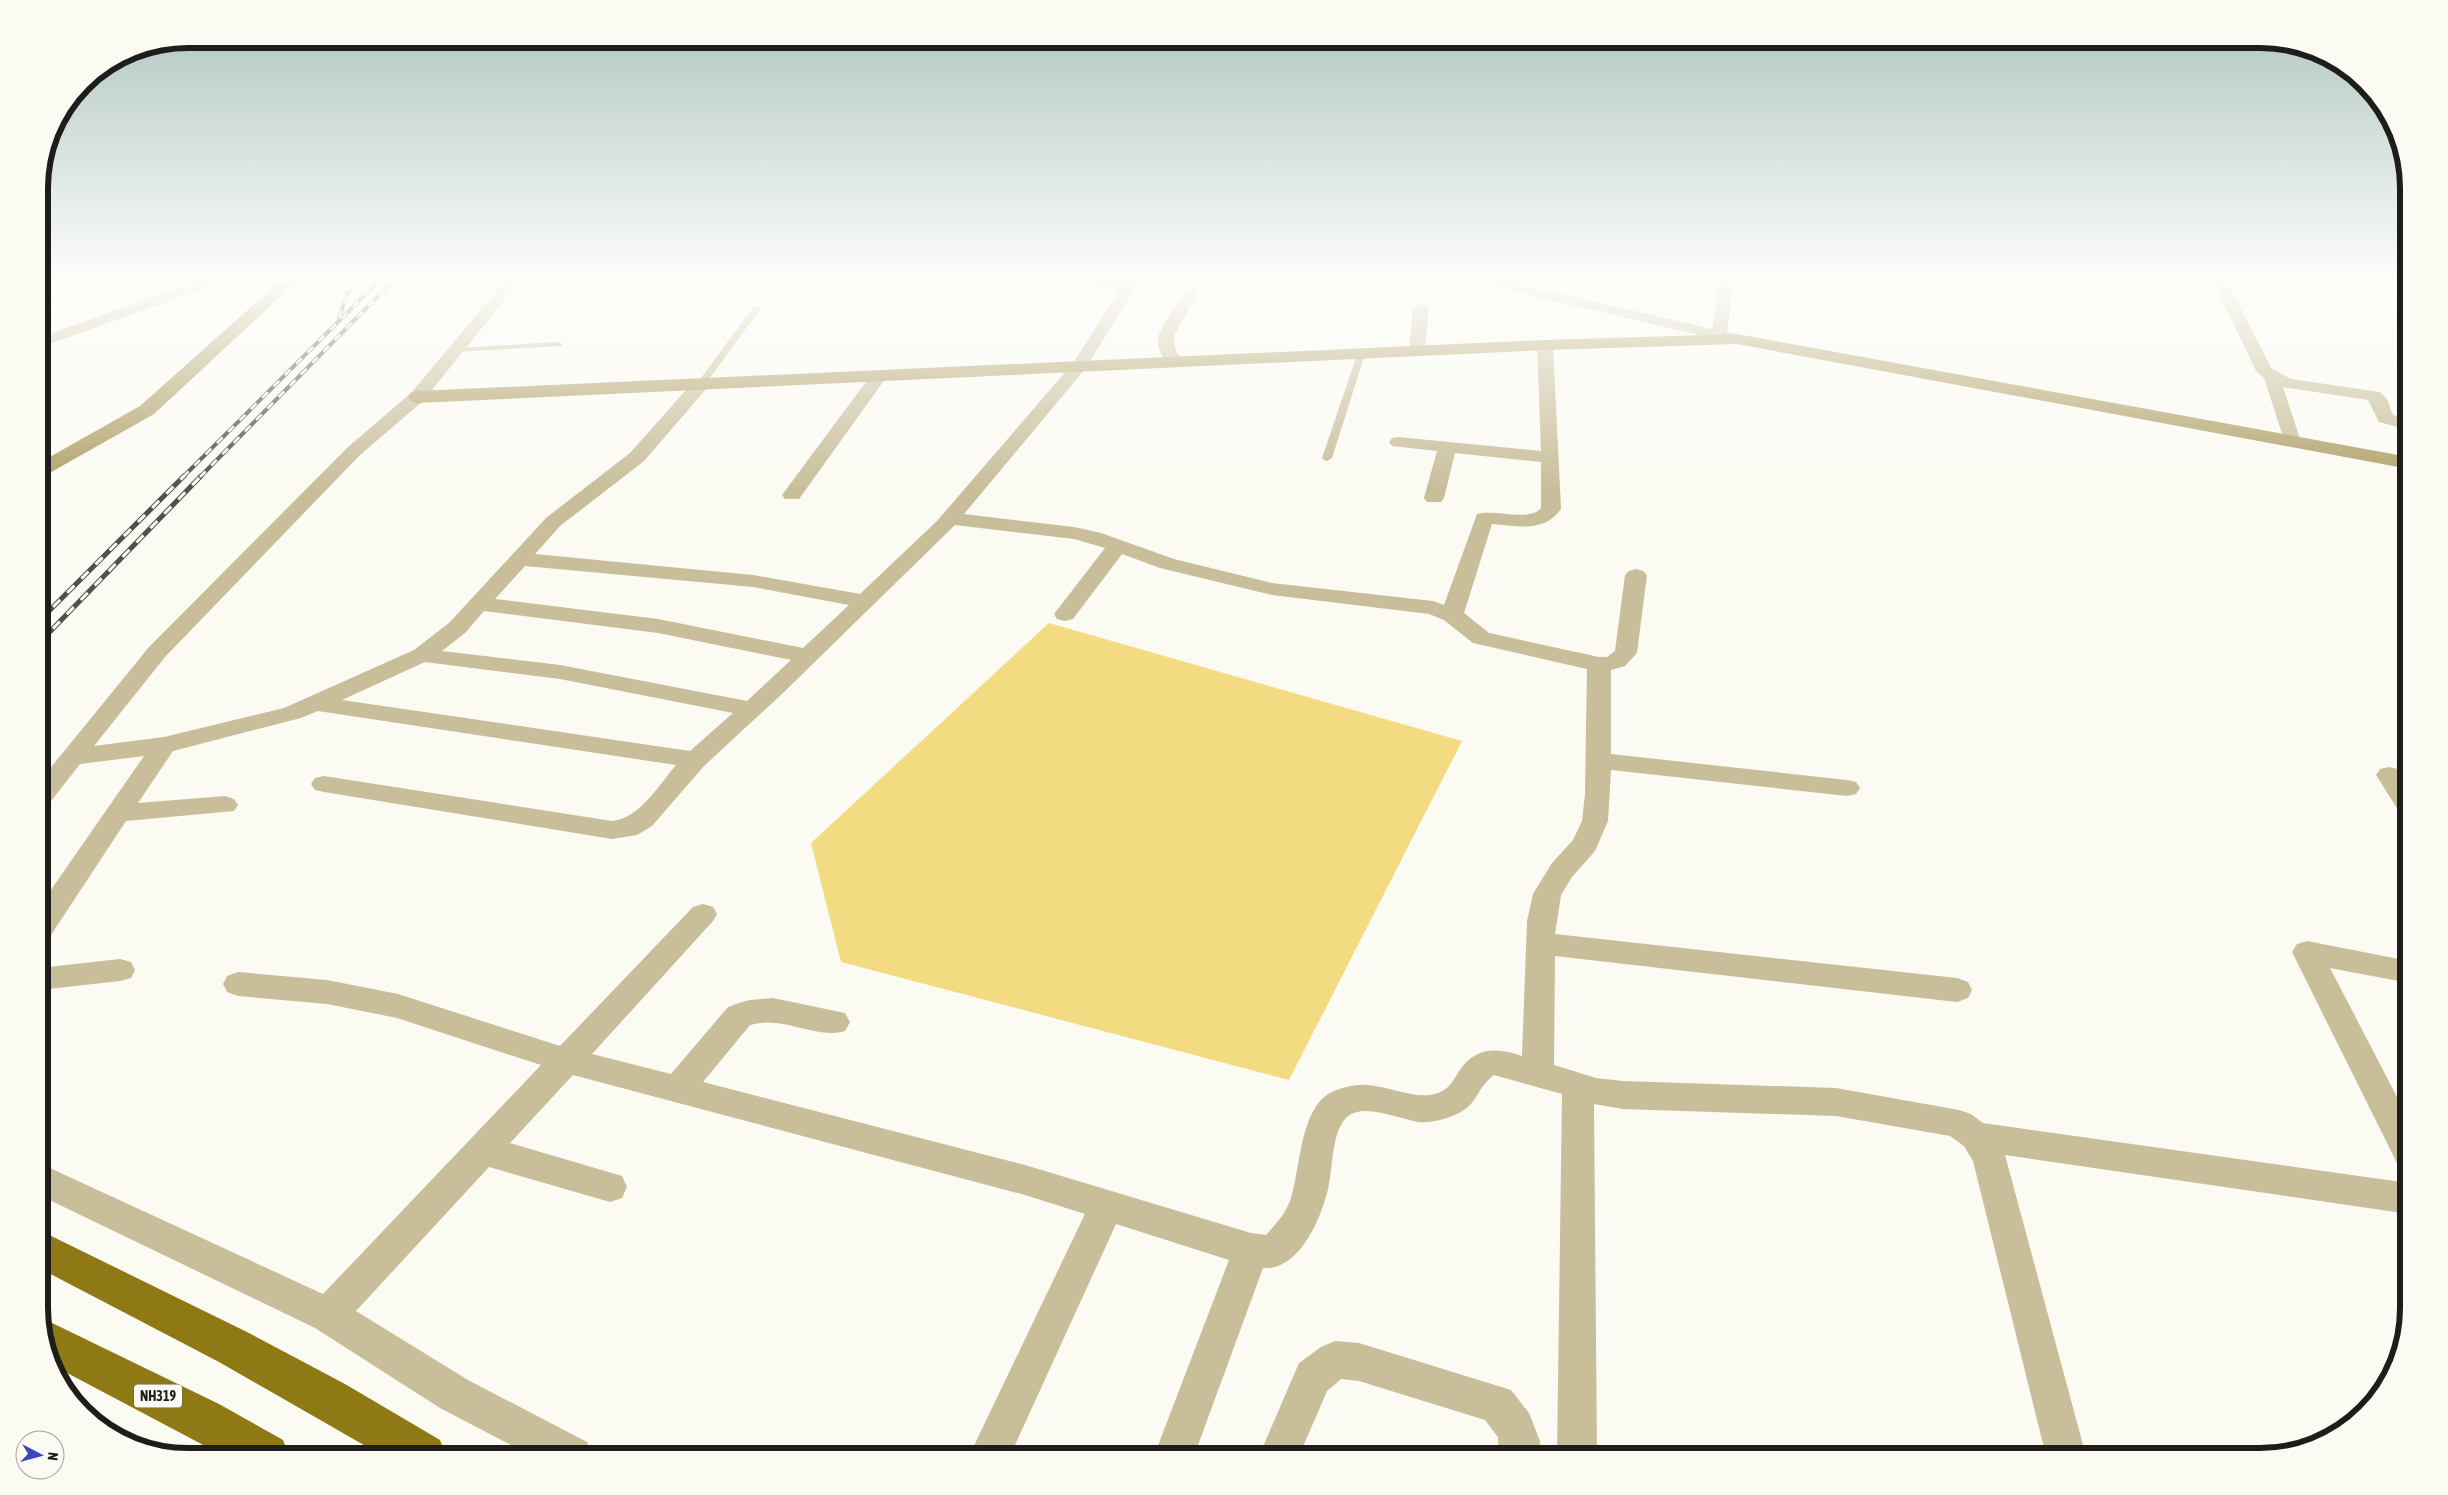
<svg xmlns="http://www.w3.org/2000/svg" width="2448" height="1495" font-family="'Asap Condensed',sans-serif">
<style>
.water{fill:#f3db82}
.lines{fill:none;stroke-linecap:round;stroke-linejoin:round}
.lane{fill:#c8be9a;fill-rule:evenodd}
.street{fill:#c8be9a;fill-rule:evenodd}
.secondary{fill:#b0a169;fill-rule:evenodd}
.highway{fill:#8f7915;fill-rule:evenodd}
.rail-far1-casing{stroke:#51504d;stroke-width:4}
.rail-casing{stroke:#51504d;stroke-width:5}
.rail-far1{stroke:#fbfaf3;stroke-width:2.5;stroke-dasharray:8;stroke-linecap:butt}
.rail{stroke:#fbfaf3;stroke-width:3;stroke-dasharray:10;stroke-linecap:butt}
.labels{text-anchor:middle;stroke-width:4;stroke-linejoin:round;paint-order:stroke}
.shield{fill:#fbfaf3;stroke:#605f5c;stroke-width:1}
.shield-label{font-size:14px;font-weight:bold;fill:#1e1d1b}
.rim{fill:none;stroke:#1e1d1b;stroke-width:6}
</style>
<rect width="100%" height="100%" fill="#fbfaf3"/>
<!-- water -->
<path class="water" d="M1049 623 1462 741 1289 1080 841 962 811 843Z"/>
<g class="lines">
<!-- lane -->
<path class="lane" d="M754 306 761 308 704 386H698V382Z
M558 342 562 344 561 346 456 352 452 350 456 348Z
M1358 352 1365 354 1332 458 1327 461 1324 460 1322 458Z"/>
<!-- street -->
<path class="street" d="M196 281H217L215 284 39 348V338Z
M505 281H520L423 401 360 455 165 657 94 746 164 737 284 708 414 650 449 623 546 518 630 453 695 380H707L709 384 707 388 644 461 560 526 535 554 753 575 860 594 937 521 1073 363 1120 290 1074 285 1067 281H1140L1085 369 964 514 1074 527 1101 533 1174 559 1272 583 1433 601 1444 605 1477 514C1495 509 1530 522 1541 508V462L1455 453 1444 498 1441 502H1427L1424 498 1437 451 1392 446 1389 442 1392 438 1398 437 1541 451 1537 345 1545 340 1553 345 1561 509C1544 533 1518 526 1492 524L1464 613 1489 633 1599 657H1607L1615 651 1625 575 1629 571 1636 569 1643 571 1647 575 1637 653 1625 666 1611 670V754L1847 780 1856 782 1860 788 1856 794 1847 796 1611 770 1608 821 1595 851 1572 877 1561 895 1555 934 1957 978 1968 982 1972 990 1968 998 1957 1002 1555 956 1554 1065 1596 1078 1623 1081 1836 1088 1959 1110 1971 1114 1983 1123 2409 1183V1214L2005 1155 2086 1456H2046L1973 1161 1964 1146 1950 1136 1836 1116 1623 1109 1594 1104 1597 1456H1557L1562 1094 1494 1075C1471 1093 1482 1107 1444 1119 1436 1121 1427 1123 1418 1122 1398 1119 1361 1101 1345 1119 1331 1136 1333 1169 1328 1189 1321 1219 1299 1271 1263 1268L1194 1456H1154L1229 1260 1116 1224 1010 1456H969L1085 1214 1025 1195 573 1075 510 1143 622 1176 627 1187 622 1198 610 1202 489 1167 356 1311 468 1380 587 1442 593 1456H532L440 1408 315 1328 39 1195V1163L323 1294 541 1065 397 1018 327 1004 238 996 227 992 223 984 227 976 238 972 327 980 398 994 560 1046 693 907 703 904 713 907 717 914 713 921 592 1054 671 1074 728 1007 739 1003 750 1000 773 998 845 1013 850 1022 845 1031C816 1040 783 1015 750 1025L703 1082 1025 1165 1251 1233 1266 1235C1275 1225 1285 1214 1290 1201 1301 1171 1299 1105 1334 1091 1345 1087 1356 1084 1367 1085 1389 1086 1417 1101 1438 1093 1449 1089 1454 1080 1459 1071 1475 1047 1497 1047 1522 1056L1527 921 1533 894 1552 863 1573 840 1582 821 1585 794 1587 669 1473 643 1444 620 1429 614 1272 595 1160 568 1122 554 1073 619 1065 621 1057 619 1054 614 1105 548 1074 539 955 525 783 693 704 766 652 826 637 835 612 839 324 792 315 790 311 784 315 778 324 776 612 821C639 819 659 785 676 765L318 711 301 718 173 751 138 803 225 796 234 799 238 805 234 811 126 821 49 938 39 941V907L144 756 80 764 48 805 39 808V782L149 647 348 447 411 393ZM525 566 753 587 849 605 803 648 658 619 495 599ZM484 611 658 633 791 660 747 701 560 665 442 651 465 633ZM425 662 560 679 733 713 690 751 342 700Z
M1480 281H1506L1712 329 1717 303 1715 281H1729L1731 303 1727 332 1743 336 1745 339 1737 344 1487 285Z
M2213 281H2227L2271 368 2291 379 2380 392 2387 399 2393 415 2409 419V430L2379 422 2368 400 2283 387 2301 442 2298 446H2286L2264 378 2256 371Z
M1190 290 1197 294 1174 336 1175 348 1182 362 1174 367C1164 364 1157 348 1158 338 1159 330 1183 291 1190 290Z
M1421 303 1429 308 1425 351 1417 356 1409 351 1413 308Z
M880 370 886 371 888 375 799 499H785L782 495 785 491 874 371Z
M2389 767 2398 769 2409 786V816L2400 813 2376 775 2380 769Z
M2307 941 2409 961V983L2330 968 2409 1120V1168L2397 1163 2292 952 2297 944Z
M120 959 131 962 135 970 131 978 120 981 39 990V968Z
M1335 1341 1359 1343 1511 1390 1529 1413 1540 1441 1539 1456H1499L1498 1437 1485 1420 1359 1381 1341 1379 1327 1391 1299 1456H1259L1299 1363 1321 1347Z"/>
<!-- secondary -->
<path class="secondary" d="M280 281H297L154 414 46 475 39 477V463L140 406Z
M1737 334 2409 457V469L1737 344 1545 350 417 403 410 401 408 397 410 393 417 391 1545 340Z"/>
<!-- highway -->
<path class="highway" d="M39 1230 249 1333 345 1384 440 1440 446 1456H383L219 1362 39 1268Z
M46 1320 219 1404 283 1440 289 1456H224L54 1366 41 1322Z"/>
<!-- rail-far1 casing -->
<g class="rail-far1-casing">
<path id="rail-far1" d="M339 318 347 294 359 281
M183 477 379 281
M200 477 393 281"/>
</g>
<!-- rail casing -->
<g class="rail-casing">
<path id="rail" d="M39 621 184 476
M39 643 201 476"/>
</g>
<!-- rail-far1 -->
<use href="#rail-far1" class="rail-far1"/>
<!-- rail -->
<use href="#rail" class="rail"/>
</g>
<!-- sky -->
<linearGradient id="sky" x2="0" y2="1"><stop stop-color="#acc4bf"/><stop offset="0.57" stop-color="#fdfdfa"/><stop offset="1" stop-color="#fdfdfa" stop-opacity="0"/></linearGradient>
<rect width="2448" height="490" fill="url(#sky)"/>
<g class="labels">
<!-- shield labels -->
<rect class="shield" x="134" y="1384.5" width="48" height="23" rx="4"/>
<g class="shield-label">
<text x="158" y="1401">NH319</text>
</g>
</g>
<!-- crop -->
<path d="M0 0H2448V1495H0ZM188 48H2260A140 140 0 0 1 2400 188V1308A140 140 0 0 1 2260 1448H188A140 140 0 0 1 48 1308V188A140 140 0 0 1 188 48Z" fill="#fbfaf3" fill-rule="evenodd"/>
<path class="rim" d="M188 48H2260A140 140 0 0 1 2400 188V1308A140 140 0 0 1 2260 1448H188A140 140 0 0 1 48 1308V188A140 140 0 0 1 188 48Z"/>
<!-- north arrow -->
<g transform="translate(40 1455) rotate(96)"><circle r="24" fill="#fbfaf3" stroke="#a3a29d"/>
<path d="M0-4L9 19L0 12L-9 19Z" fill="#4045ba"/>
<text y="-8" font-size="14" font-weight="bold" text-anchor="middle" fill="#1e1d1b">N</text>
</g>
</svg>
